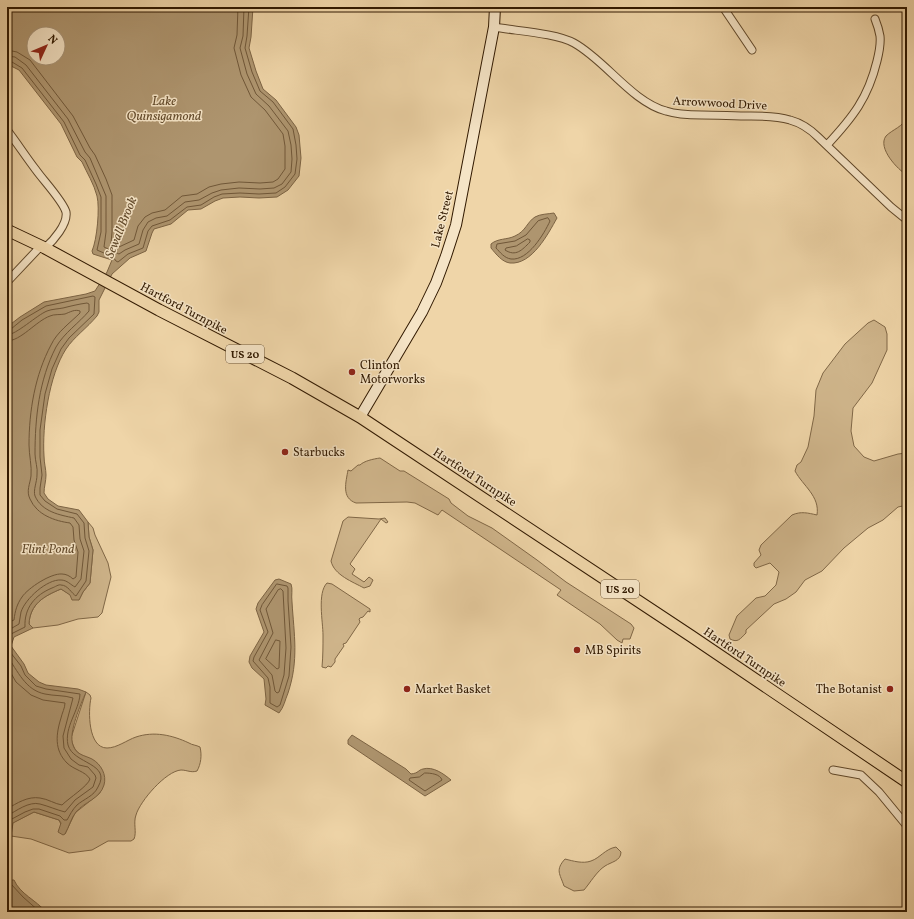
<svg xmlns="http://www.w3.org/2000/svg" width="914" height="919" font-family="Vollkorn,serif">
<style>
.green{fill:#cfb58b;stroke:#806746}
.water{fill:#ae956f;stroke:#7c6343;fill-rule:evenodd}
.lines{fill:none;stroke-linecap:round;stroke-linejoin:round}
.shore{stroke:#705738;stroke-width:1}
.street-casing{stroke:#60482a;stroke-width:9}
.secondary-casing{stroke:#311900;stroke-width:12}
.primary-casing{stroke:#311900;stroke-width:13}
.street{stroke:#f5e4c6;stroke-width:7}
.secondary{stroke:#f5e4c6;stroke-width:10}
.primary{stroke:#efd5a8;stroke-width:11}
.poi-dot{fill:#8f2418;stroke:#f5e4c6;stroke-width:1.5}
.labels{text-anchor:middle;stroke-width:3;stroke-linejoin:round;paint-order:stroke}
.shield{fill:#f5e4c6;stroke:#6c563b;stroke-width:1}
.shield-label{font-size:11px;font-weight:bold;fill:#311900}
.street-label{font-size:12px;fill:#311900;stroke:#f5e4c6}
.poi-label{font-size:12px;fill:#311900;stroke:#f5e4c6;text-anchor:start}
.water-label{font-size:13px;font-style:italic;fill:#634b2c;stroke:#f5e4c6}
</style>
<rect width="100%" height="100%" fill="#efd5a8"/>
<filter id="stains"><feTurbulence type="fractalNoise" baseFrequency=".005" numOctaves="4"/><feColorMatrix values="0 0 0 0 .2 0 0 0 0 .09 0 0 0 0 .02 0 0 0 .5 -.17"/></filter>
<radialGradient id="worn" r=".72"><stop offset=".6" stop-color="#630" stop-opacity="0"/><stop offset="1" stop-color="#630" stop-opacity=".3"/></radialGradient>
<!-- green -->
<path class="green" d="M907 117V175C898 170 877 148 886 136 893 129 903 127 907 117Z
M874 320 885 327 887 334V350L872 383 853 408 851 431 854 446 864 457 874 461 898 454 907 453V505L898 507 883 520 868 528 844 548 822 571 805 580 796 592 786 599 774 604 746 630V633C740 639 738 643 730 639L729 635 737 616 756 598 765 596 776 585 779 572 770 563 756 568 754 566V563L761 555 759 550 761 545 792 515C801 511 808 513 817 515 820 496 803 486 795 471L797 465 801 462 808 447 814 416 816 390 823 373 845 344 868 323Z
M380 458 400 471H404L449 499 451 503 468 516 492 528 537 560 566 582 631 624 634 628 630 639H623L622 643 617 640 600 624 557 595 561 590 442 510 438 515 415 503 407 502 356 503C341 498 346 482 348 470L351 471 358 465H360C364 461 373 459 380 458Z
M348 517 379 519 385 518 388 522 386 523 381 519 350 564 355 569 352 574 364 582 369 577 373 580 370 586 364 588C353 582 334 575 331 561L343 521Z
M88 522 93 528 95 535 108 563 111 577 102 613 98 617 78 619 58 625 33 628 29 624C30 604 44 596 61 589L79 600 83 592 90 583 93 550 89 537Z
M327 583 332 584 370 609V612L368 611 363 617 360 618 359 619 360 622 346 643 343 644 344 646 335 659V662L331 667 328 666 326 668 322 667C323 656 323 646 323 635 323 622 317 593 327 583Z
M86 692 90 695 91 698C88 711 88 748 107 748 117 748 127 740 136 737 154 731 172 735 189 743 192 745 196 745 200 747 202 755 201 764 197 771 191 773 187 770 181 770 166 771 140 801 136 815 133 823 137 832 134 839L131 841H108L92 850 69 853 31 839 11 836 12 823 34 812 59 820 65 834 75 813 100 793 98 764C85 754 75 758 71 738Z
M616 847 621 852C621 861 611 862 605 866 597 871 590 883 584 890L574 891 564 886C560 874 555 870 565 859 573 861 583 864 591 861 600 858 605 849 616 847Z"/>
<!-- water -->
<path class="water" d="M7 7H253L251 37 249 48 256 71 263 89 276 100 296 127 299 135 301 158 299 176 288 190 277 197 259 198 240 197 223 198 215 201 201 209 188 210 171 224 154 229 152 233 146 251 130 258 112 274 99 300V312L97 316C87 328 74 337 66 349 49 375 42 426 44 456 44 463 46 469 46 475 46 481 44 487 44 493L48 499 58 506 79 510 88 522 89 537 93 550 90 583 83 592 79 600H72L70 595 61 589C44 596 30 604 29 624L33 628 14 637 11 646 24 664 28 673 39 682 46 685 78 689 86 692C81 704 68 733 73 745 76 755 84 755 92 759 101 764 107 775 104 785 100 799 84 802 76 812 71 818 69 827 65 834L63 835 58 832 61 823 59 820 34 812 13 823 11 836H7V327L20 317 44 302 86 294 95 291 107 272 112 260 93 254 92 251C97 240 100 208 97 196 94 184 87 173 82 162L77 157 61 124 19 70 11 66 7 65ZM34 34H58V58H34Z
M554 213 557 218C548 234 532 265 510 263 502 262 496 254 491 248V244C498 238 507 240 515 236 526 231 527 222 535 217 540 214 548 214 554 213Z
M279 579 291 584C293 589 291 595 292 602 294 635 299 660 288 693 285 700 284 707 279 713L265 705 266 699 264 679 252 668 249 662 250 656 264 632 256 609 258 603 275 580Z
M352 735 406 769 411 774C419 773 418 770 423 769 433 766 444 774 451 780L425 796 348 744V740Z
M7 876 11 880H14C20 894 36 900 46 912H7Z"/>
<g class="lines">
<!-- shore -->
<path class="shore" d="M7 50 17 52 30 60 73 116 90 148 95 155 106 179 112 195V232L111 243 119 247 134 240 138 226 145 217 152 213 165 210 182 196 197 194 209 187 221 184 239 182 260 183 273 182 278 179 285 169V146L283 134 265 110 251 97 241 75 234 48 237 35 238 7
M7 56 15 57 26 65 68 119 85 152 90 158 106 196V232L104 247 119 254 125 250 139 244 143 230 148 222 156 218 167 216 185 202 199 200 212 193 221 190 239 188 260 189 274 188 282 184 291 172 292 159 291 145 288 131 269 106 256 94 247 74 240 48 243 36 244 7
M7 61 12 62 22 68 64 122 80 155 85 160 96 184 101 197V232L97 250 113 257 116 261 118 262 128 254 143 248 148 231 152 226 170 220 187 207 201 205 214 197 222 194 240 193 259 194 276 193 285 187 295 174 297 159 296 145 293 129 273 102 260 91 252 72 245 48 247 36 249 7
M548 218 550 221C544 234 528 261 511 259 504 258 500 252 496 248L497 244 515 241 526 235 538 221Z
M528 239 530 240V242C522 250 516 257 505 250L506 248 516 246Z
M7 330 11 329 22 320 46 306 93 296 95 297 94 314 69 338 61 349 52 369 45 394 40 430V457L42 475 40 488V495L45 501 57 509 77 514 84 523 85 538 89 551 86 581 76 596C72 594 68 585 61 585 59 584 55 587 52 588 35 595 24 608 25 627L11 634 7 644
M7 335C16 335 37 315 47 311 52 309 58 309 63 308 71 306 79 304 87 303L89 304V311C79 323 64 333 56 347 39 380 35 418 35 454 35 461 38 468 37 475 37 482 33 490 35 496 42 512 60 515 74 518L79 525 80 539 84 551 81 579 75 587C71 585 67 580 61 580 47 579 25 599 21 612 20 616 20 620 19 624L7 631
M7 341C21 341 36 321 50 316 54 314 60 315 65 314 70 312 75 309 80 311V313C70 323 57 332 51 345 35 375 29 411 29 445 29 455 32 466 31 476 30 484 26 491 30 499 37 515 55 521 70 523L73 527 74 540 78 552 76 577 73 579C70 576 66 574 62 574 51 573 28 588 22 597 17 604 15 611 14 620L7 623
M277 584 287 586 288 588V601L291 647 289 676 280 705 277 707 270 703V687L268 678 253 661 254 657 268 632 260 610 262 605Z
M281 589 283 591 286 648 284 675 279 692 277 693 275 691 272 675 259 660 273 633 266 609 278 590Z
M276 640 280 641 279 668 277 669 266 659Z
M7 648 21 666 25 675 36 686 46 689 80 694C79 711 64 727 68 745 73 764 112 763 98 787 94 796 84 799 77 805 72 810 70 815 67 820H64L60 816 39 809H33L25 812 10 820 8 825 7 832
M7 656C18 671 25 690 45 694 54 696 64 695 73 698L63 736 64 748 71 759 79 765 88 767 95 775 96 778 93 787 75 800 65 812C57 810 48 806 40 804 29 801 16 811 7 816
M7 666 16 682 31 695 43 700 65 703C65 708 62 713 61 718 56 734 54 750 67 763 74 770 85 771 90 779 88 786 69 798 62 805 55 804 48 799 40 798 28 796 17 803 7 809
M425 773C431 773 440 774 442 780L425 791 409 780 410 778 419 777Z
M7 882 11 884 23 897 40 912"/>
<!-- street casing -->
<g class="street-casing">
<path id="street" d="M723 7 752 50
M494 27C516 31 556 33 574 43 605 60 632 102 666 111 678 115 690 115 702 115 718 115 735 116 751 116 764 116 777 116 790 120 801 123 810 129 818 137L891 207 907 220
M7 130C17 143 26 157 36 170 43 180 63 201 66 212 68 224 53 241 45 248
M827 145C853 117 868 98 877 61 879 53 881 45 880 36 879 30 877 24 875 19
M7 282 40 247
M833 770 861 775 879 792 907 826"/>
</g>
<!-- secondary casing -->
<g class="secondary-casing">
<path id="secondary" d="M360 417 422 312 436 283 446 256 456 225 494 27 495 7"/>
</g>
<!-- primary casing -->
<g class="primary-casing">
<path id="primary" d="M7 230 45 248 159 310 292 378 360 417 691 636 907 782"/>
</g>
<!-- street -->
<use href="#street" class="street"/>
<!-- secondary -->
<use href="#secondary" class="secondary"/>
<!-- primary -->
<use href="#primary" class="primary"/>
</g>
<!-- markers -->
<g class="poi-dot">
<circle cx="352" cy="372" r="4"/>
<circle cx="285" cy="452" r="4"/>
<circle cx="577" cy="650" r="4"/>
<circle cx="407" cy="689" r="4"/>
<circle cx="890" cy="689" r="4"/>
</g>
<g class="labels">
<!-- shield labels -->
<g class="shield">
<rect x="226" y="345" width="38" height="18" rx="3"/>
<rect x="601" y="580" width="38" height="18" rx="3"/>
</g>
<g class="shield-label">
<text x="245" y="358">US 20</text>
<text x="620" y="593">US 20</text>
</g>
<!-- street labels -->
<g class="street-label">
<text transform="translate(720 103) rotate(3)" y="4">Arrowwood Drive</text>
<text transform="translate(442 219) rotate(-76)" y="4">Lake Street</text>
<text transform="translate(184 308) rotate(28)" y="4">Hartford Turnpike</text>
<text transform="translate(475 477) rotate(33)" y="4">Hartford Turnpike</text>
<text transform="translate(745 657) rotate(34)" y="4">Hartford Turnpike</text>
</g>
<!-- poi labels -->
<g class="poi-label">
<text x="360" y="369">Clinton<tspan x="360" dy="14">Motorworks</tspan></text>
<text x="293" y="456">Starbucks</text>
<text x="585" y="654">MB Spirits</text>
<text x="415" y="693">Market Basket</text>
<text x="882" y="693" text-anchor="end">The Botanist</text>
</g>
<!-- water labels -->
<g class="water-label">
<text x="164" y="105">Lake<tspan x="164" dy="15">Quinsigamond</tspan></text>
<text transform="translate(120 227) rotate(-68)" y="5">Sewall Brook</text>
<text x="48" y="553">Flint Pond</text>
</g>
</g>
<!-- margin -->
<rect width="914" height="919" fill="none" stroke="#efd5a8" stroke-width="24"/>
<rect x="8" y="8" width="898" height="903" fill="none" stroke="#311900" stroke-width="2"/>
<rect x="12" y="12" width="890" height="895" fill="none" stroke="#311900"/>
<!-- north arrow -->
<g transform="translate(46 46) rotate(46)"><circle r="19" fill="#f5e4c6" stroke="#a79377"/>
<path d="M0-3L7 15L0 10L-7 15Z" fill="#8f2418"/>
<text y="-6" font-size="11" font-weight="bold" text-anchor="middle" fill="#311900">N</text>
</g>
<rect width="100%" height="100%" filter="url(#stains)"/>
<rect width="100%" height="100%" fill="url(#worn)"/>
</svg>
